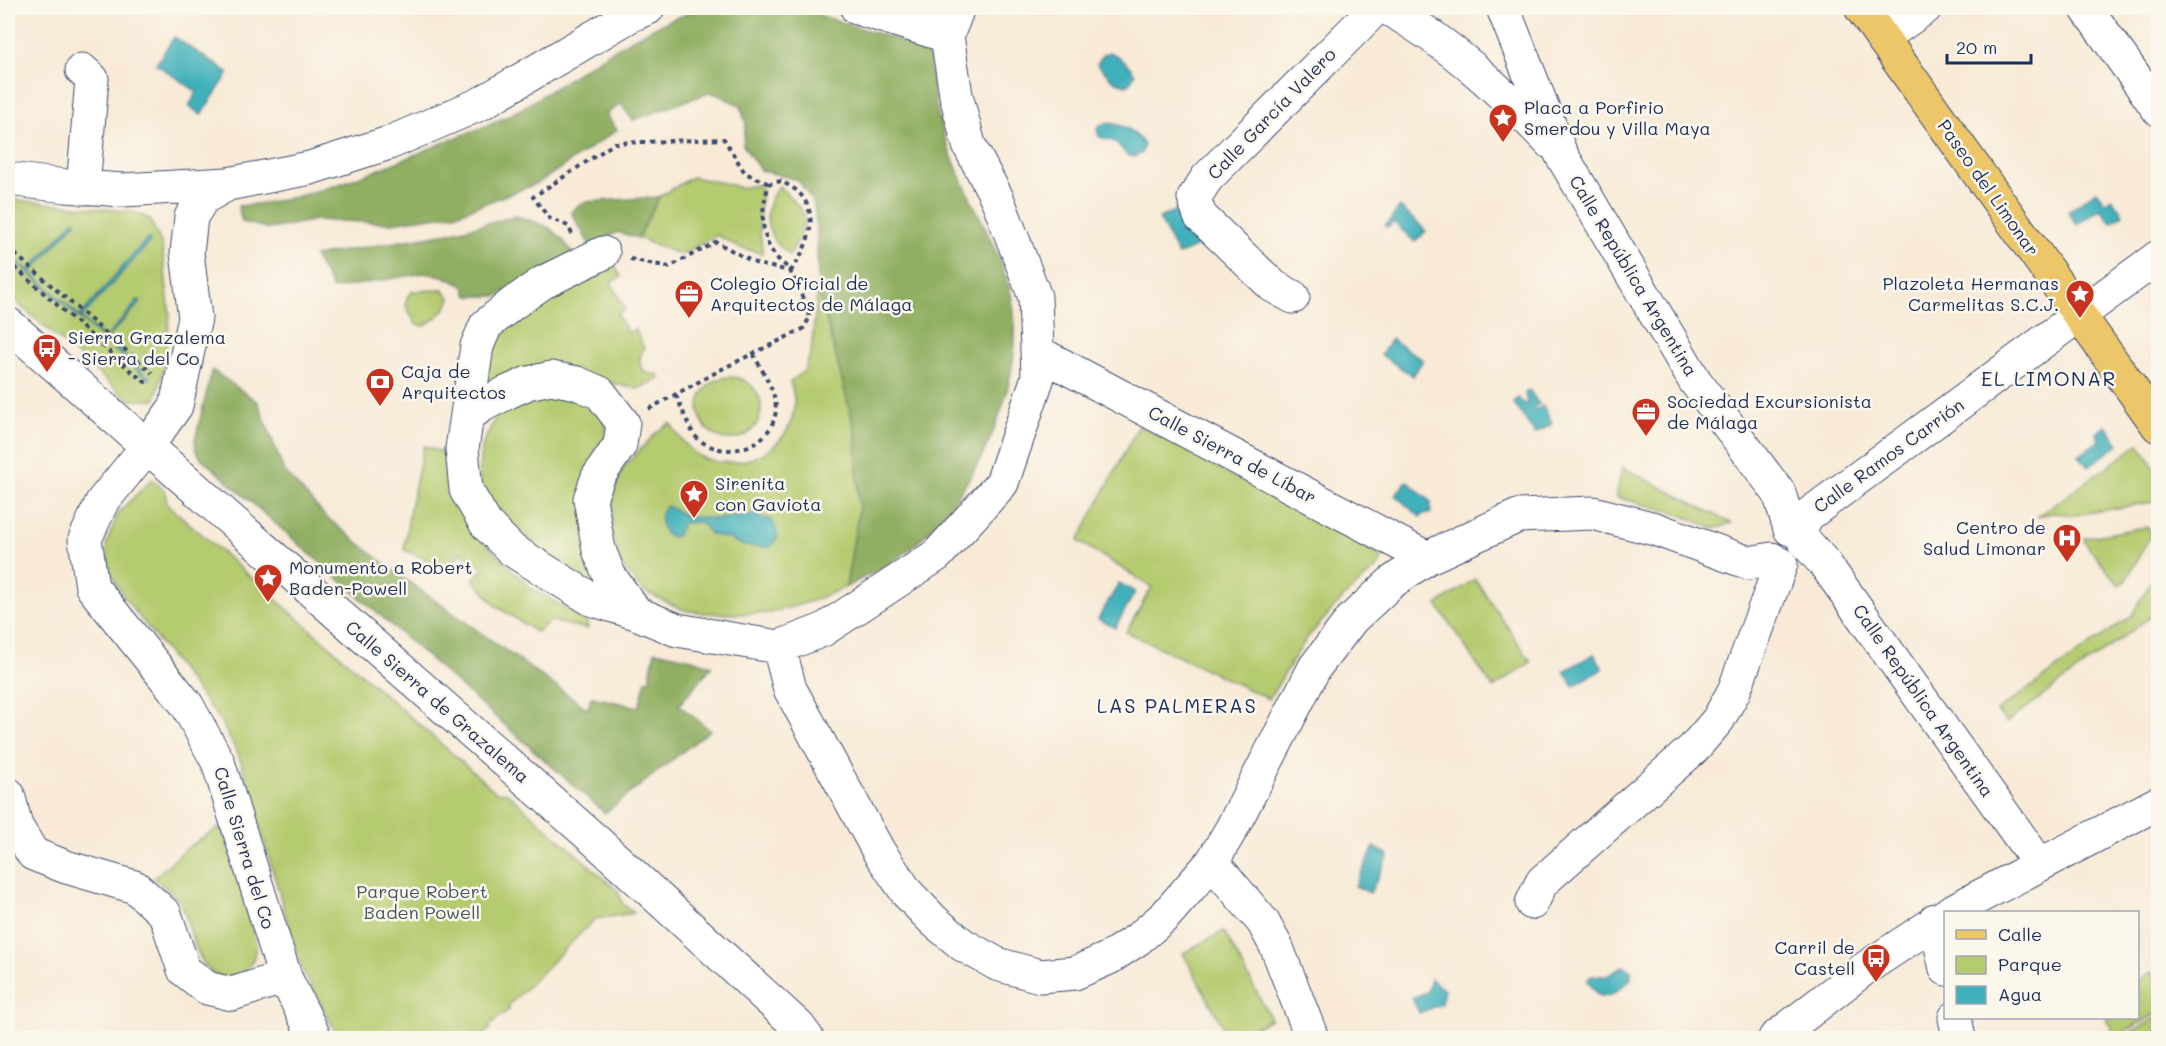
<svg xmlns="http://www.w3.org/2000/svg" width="2166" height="1046" font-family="Mali,sans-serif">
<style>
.green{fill:#b5cb70;stroke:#687d67;stroke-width:1.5}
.forest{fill:#90af62;stroke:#566f60;stroke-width:1.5}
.water{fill:#40b0ba;stroke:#2e708c;stroke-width:1.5}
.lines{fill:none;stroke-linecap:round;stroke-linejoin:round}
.minor-casing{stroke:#3c4b70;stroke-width:35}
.major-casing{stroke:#3c4b70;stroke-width:35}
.path{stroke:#3c4b70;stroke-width:4;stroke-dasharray:4.5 4.5;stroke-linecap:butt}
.minor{stroke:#fff;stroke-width:33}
.major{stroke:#ecc669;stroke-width:33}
.labels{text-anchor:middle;stroke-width:5;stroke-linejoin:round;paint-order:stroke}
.poi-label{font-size:18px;fill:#1b2f5e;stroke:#fbf7ec;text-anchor:start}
.street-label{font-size:18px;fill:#1b2f5e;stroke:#fbf7ec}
.park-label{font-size:18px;fill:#425662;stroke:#fbf7ec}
.neighbourhood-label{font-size:20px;letter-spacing:1.5px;fill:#1b2f5e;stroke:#fbf7ec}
</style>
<rect width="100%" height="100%" fill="#fbf7ec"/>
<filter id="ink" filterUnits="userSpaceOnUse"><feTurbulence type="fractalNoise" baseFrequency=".0167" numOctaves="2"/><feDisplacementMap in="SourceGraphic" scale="12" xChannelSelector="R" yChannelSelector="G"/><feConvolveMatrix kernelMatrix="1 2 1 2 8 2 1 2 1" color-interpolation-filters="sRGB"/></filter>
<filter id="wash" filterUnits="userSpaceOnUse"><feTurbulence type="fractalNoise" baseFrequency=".008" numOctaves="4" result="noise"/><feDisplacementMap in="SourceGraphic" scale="24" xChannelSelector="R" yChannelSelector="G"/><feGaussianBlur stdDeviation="1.35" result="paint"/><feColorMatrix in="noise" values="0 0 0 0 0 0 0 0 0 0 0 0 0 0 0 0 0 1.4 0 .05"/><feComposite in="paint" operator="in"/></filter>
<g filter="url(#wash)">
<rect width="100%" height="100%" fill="#f8ead7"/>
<!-- green -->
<path class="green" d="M692 177 728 184 740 188 757 185 762 190C758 213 759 231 763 254L738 247 717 235 681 255 638 238 659 197Z
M779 186C811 219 811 214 790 255 764 237 760 210 779 186Z
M8 199 134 212 150 219 162 245 170 316 163 372 155 400H129L8 295Z
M615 265 621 277 611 282 625 309 617 314 628 333 635 329 644 348C636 361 639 376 658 374L660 379 637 389 598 380 489 391 480 373 491 339 552 289Z
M818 287 856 434 859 509 846 587 812 601 771 613 738 614 704 613 684 610 643 591 620 564 612 532V500L622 469 656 433 670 423C678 436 690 453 705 459 755 475 810 434 790 382L804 371 811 353Z
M444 290 450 298C446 312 436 318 424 326L416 324 406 306 407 297 413 291Z
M699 408a31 31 0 1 1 62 0a31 31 0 1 1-62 0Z
M573 391 605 417 609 446 602 591 515 539 482 491 479 474 480 456 484 441 495 419 507 405 522 395Z
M1139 425 1381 556 1382 559 1379 565 1344 597 1306 639 1269 699 1126 632 1152 587 1078 541Z
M2139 444 2158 472V501L2076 515 2052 513 2037 517Z
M424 446 448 454 475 533 531 588 587 621 588 629 551 621 536 632 496 606 473 579 484 568 461 552 447 568 404 550 410 508Z
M1622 467 1731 523 1721 527 1712 528 1676 513 1616 497Z
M152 479 165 491 167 504 496 792 507 793 618 891 622 903 634 913 595 919 508 1006 510 1009 489 1025 490 1029 479 1038H339L301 967 239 756 220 720 124 597 110 571 106 544 118 513Z
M2145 527 2148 528 2151 535 2125 582 2119 585 2085 543 2084 538Z
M2158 569V611L2006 723 1997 711 2132 615Z
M1475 579 1531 662 1493 688 1437 605Z
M223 825 256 944C255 957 252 969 238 974 197 992 192 925 181 904 176 894 162 886 154 878L187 848Z
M1224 931 1271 1019 1235 1038H1229L1183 953Z
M2152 972 2158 983V1013L2116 1036 2106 1018H2138V980Z
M2158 1017V1038H2121Z"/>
<!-- forest -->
<path class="forest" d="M705 8H797L929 50C931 86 937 119 950 152 967 198 1000 248 1011 295 1030 378 979 485 919 541 898 561 870 574 846 587L859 509 856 434 818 287 817 232 814 203 798 180 760 170 743 145 746 123 740 105 711 92 633 120 621 104 606 114 617 130 538 183 459 213 391 223 316 220 270 229 242 222 238 206C308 201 374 172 438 145 461 135 487 127 510 115 574 79 633 28 705 8Z
M659 197 638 238 617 232 591 247 571 212 585 202Z
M516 216C547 225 555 227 573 254L497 296H468L464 286 443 276 423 273 333 289 314 256 449 233Z
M212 370 258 402 284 471 326 517 398 574 588 709 591 697 639 707 646 680H649L655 651 692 659 712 666 679 705 710 730 605 813 201 458 196 450 195 440Z"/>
<!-- water -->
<path class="water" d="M174 37 229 73 201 115 189 106 197 92 156 64Z
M1109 52C1117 55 1132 66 1135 75L1128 85C1110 83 1110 75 1098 66L1097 64 1103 55Z
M1105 123C1121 123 1136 131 1144 145L1142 153 1134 157 1127 155 1116 142 1099 137 1097 130 1098 126Z
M2096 191 2105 203 2112 198 2123 214 2111 223 2101 208 2077 225 2068 212Z
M1182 207 1201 244 1178 255 1159 218Z
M1400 207 1426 231 1415 242 1393 222 1389 227 1385 226Z
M73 221H76V224H74L31 273 80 316 146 240 149 239 150 242 81 318 105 339 137 302V300H140V303L106 339 147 376H150V379H147L8 254V252L29 271Z
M1391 339 1423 360 1413 376 1381 355Z
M1529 390 1539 404 1534 408 1536 410 1543 406 1552 424 1535 434 1513 402 1518 398 1524 404H1527L1525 393Z
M2106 426 2119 444 2088 467 2079 455 2100 440 2096 433Z
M1407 481 1432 503 1430 506 1431 510 1430 514H1423L1420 517 1395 495Z
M667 506 686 516 716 519 752 515 771 520 774 524 778 537 770 547 744 546 729 539 711 534 700 522 682 523C678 532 679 540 666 535 661 525 656 513 667 506Z
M1119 583 1135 592 1115 628 1098 619Z
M1594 654 1603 669 1573 686 1564 671Z
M1374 847 1389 855 1370 893 1355 886Z
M1624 966 1631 971V979L1612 995 1599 996 1588 982V979L1592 976H1607Z
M1431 979 1444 990 1441 1004 1419 1013 1412 998 1427 992Z"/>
</g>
<g filter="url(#ink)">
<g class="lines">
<!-- minor casing -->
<g class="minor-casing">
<path id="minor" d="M857 8 947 36
M1387 8C1450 43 1500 90 1550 142
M1503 8 1561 154 1695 381 1779 493 1790 529
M2086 8 2158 109
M1882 38 1925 8
M82 70 92 79 83 188
M8 179 66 186 123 190 228 184 310 168 389 143 480 104 631 15 648 8
M228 184 203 198 191 217 187 253 195 318 176 406 146 448 102 502 85 539 92 587 187 705 218 762 285 977 315 1038
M1293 297 1273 286 1200 216 1194 198 1207 178 1376 8
M8 324 596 841 799 1027 807 1038
M1037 352 1427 558
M467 416 483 405 506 393 528 383 551 378 577 383 600 393 623 423 620 445 598 477 590 499 599 550 609 575 636 613 591 599 512 550 486 524 466 490 462 449 477 346 486 325 512 304 542 283 603 253
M1798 532 1808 515 2158 257
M1803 539 1825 564 2040 865
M636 613 677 630 779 647
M779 647 790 689 879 852 908 894 934 921 963 945 997 964 1040 976 1075 973 1109 958 1138 939 1165 916 1212 862 1232 828 1315 667 1352 619 1392 582 1427 558 1518 516 1593 513 1655 529 1749 563 1772 559
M779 647 823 630 937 555 1002 483 1038 377 1035 297 997 198 969 145 956 95 947 36 958 8
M8 794 16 826 33 854 66 867 135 887 165 914 184 970 207 988 232 994 285 977
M1212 862 1263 922 1277 948 1312 1038
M1532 903 1542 882 1693 749 1718 720 1734 691 1781 564
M1950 912 2158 803
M1935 920 1946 969
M1955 1018 1959 1038
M1775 1038 1864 969 1946 915"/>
</g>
<!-- major casing -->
<g class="major-casing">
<path id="major" d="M1861 8 2158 426"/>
</g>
<!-- path -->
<path class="path" d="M8 220 9 209
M572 234 568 226 549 218 533 197 615 143 724 139 745 173 769 184
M8 248 152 373
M630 259 669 267 716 242 757 264 790 271
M8 261 132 372 145 382H149
M676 395C681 406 689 429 696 437 721 461 767 450 775 416 780 395 762 372 754 355
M649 409 722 369 803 329 810 317C804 303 799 286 791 273 788 266 780 262 775 256 759 232 761 210 769 184L781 181C787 185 797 189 801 195 821 219 806 249 791 271"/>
<!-- minor -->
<use href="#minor" class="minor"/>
<!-- major -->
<use href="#major" class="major"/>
</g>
</g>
<!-- icons -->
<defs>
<g id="sight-pin" transform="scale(1.5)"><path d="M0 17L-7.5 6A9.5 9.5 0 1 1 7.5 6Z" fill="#c8321e" stroke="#fbf7ec"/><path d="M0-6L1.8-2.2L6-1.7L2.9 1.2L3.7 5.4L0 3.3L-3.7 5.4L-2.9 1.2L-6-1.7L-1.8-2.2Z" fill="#fff"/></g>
<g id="office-pin" transform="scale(1.5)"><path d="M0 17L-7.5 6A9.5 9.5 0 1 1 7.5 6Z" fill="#c8321e" stroke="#fbf7ec"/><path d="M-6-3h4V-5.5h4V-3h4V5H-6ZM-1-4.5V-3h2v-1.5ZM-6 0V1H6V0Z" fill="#fff"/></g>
<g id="bus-pin" transform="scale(1.5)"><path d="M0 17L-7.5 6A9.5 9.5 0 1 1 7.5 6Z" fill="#c8321e" stroke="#fbf7ec"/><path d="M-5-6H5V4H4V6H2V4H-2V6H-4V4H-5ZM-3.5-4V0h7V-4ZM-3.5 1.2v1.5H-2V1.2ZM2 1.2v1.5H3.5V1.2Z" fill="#fff"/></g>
<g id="bank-pin" transform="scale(1.5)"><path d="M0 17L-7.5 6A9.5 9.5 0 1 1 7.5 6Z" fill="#c8321e" stroke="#fbf7ec"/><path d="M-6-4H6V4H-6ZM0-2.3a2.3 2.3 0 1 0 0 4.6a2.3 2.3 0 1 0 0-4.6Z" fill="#fff"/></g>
<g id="hospital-pin" transform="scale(1.5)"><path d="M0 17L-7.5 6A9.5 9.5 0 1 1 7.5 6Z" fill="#c8321e" stroke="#fbf7ec"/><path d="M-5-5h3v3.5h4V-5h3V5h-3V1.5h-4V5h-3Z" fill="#fff"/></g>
</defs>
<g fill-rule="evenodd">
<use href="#sight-pin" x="1503" y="118"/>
<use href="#office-pin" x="689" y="294"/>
<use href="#sight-pin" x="2080" y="294"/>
<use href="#bus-pin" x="47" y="348"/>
<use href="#bank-pin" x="380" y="382"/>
<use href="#office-pin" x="1646" y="412"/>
<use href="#sight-pin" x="694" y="494"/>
<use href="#hospital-pin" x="2067" y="538"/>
<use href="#sight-pin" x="268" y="578"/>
<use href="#bus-pin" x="1876" y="958"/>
</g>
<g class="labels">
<!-- poi labels -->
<g class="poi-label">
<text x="1524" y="114">Placa a Porfirio<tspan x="1524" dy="21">Smerdou y Villa Maya</tspan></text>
<text x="710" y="290">Colegio Oficial de<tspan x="710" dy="21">Arquitectos de Málaga</tspan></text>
<text x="2059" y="290" text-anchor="end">Plazoleta Hermanas<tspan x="2059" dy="21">Carmelitas S.C.J.</tspan></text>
<text x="68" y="344">Sierra Grazalema<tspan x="68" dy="21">- Sierra del Co</tspan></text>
<text x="401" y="378">Caja de<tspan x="401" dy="21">Arquitectos</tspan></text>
<text x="1667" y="408">Sociedad Excursionista<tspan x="1667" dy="21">de Málaga</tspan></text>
<text x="715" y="490">Sirenita<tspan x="715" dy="21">con Gaviota</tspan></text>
<text x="2046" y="534" text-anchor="end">Centro de<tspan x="2046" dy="21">Salud Limonar</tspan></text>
<text x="289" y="574">Monumento a Robert<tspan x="289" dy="21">Baden-Powell</tspan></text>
<text x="1855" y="954" text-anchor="end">Carril de<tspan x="1855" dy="21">Castell</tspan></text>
</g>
<!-- street labels -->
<g class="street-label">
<text transform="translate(1272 114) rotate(-46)" y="6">Calle García Valero</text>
<text transform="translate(1988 188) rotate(55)" y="6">Paseo del Limonar</text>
<text transform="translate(1633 276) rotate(59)" y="6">Calle República Argentina</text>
<text transform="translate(1232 455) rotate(28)" y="6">Calle Sierra de Líbar</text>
<text transform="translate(1889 456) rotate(-36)" y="6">Calle Ramos Carrión</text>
<text transform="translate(1923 701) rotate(55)" y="6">Calle República Argentina</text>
<text transform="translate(437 702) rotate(41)" y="6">Calle Sierra de Grazalema</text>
<text transform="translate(244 848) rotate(73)" y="6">Calle Sierra del Co</text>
</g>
<!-- park labels -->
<g class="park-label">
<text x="422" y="898">Parque Robert<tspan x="422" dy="21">Baden Powell</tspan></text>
</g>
<!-- neighbourhood labels -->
<g class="neighbourhood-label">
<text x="2049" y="386">EL LIMONAR</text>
<text x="1177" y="713">LAS PALMERAS</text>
</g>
</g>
<!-- margin -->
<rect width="2166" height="1046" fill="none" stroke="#fbf7ec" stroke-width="30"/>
<!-- legend -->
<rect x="1944" y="911" width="195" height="108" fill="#fbf7ec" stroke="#a1a7b3" stroke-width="1.5"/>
<rect x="1956" y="930" width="30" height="9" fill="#ecc669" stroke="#a1a7b3" stroke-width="1.5"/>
<text x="1998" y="941" font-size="18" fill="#1b2f5e">Calle</text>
<rect x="1956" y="956" width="30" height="18" fill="#b5cb70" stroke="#a1a7b3" stroke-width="1.5"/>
<text x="1998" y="971" font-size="18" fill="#1b2f5e">Parque</text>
<rect x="1956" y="986" width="30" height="18" fill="#40b0ba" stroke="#a1a7b3" stroke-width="1.5"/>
<text x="1998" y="1001" font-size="18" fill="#1b2f5e">Agua</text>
<!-- scale -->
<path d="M1947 54v9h84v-9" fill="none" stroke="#1b2f5e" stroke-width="3"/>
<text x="1956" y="54" font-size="18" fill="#1b2f5e" stroke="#fbf7ec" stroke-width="4.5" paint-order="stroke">20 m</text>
</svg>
